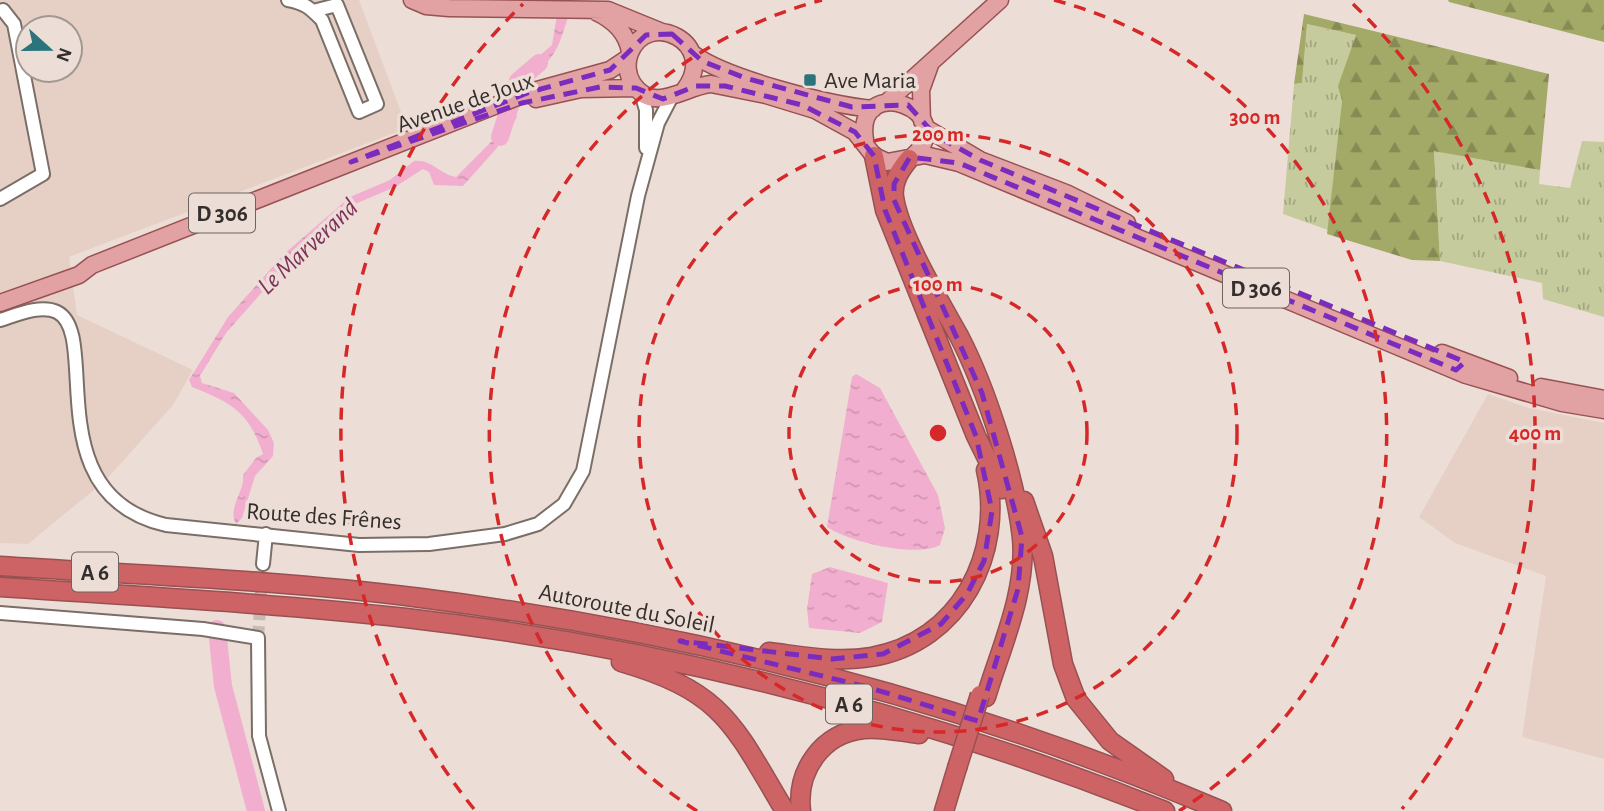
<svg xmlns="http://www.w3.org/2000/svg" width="1604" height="811" font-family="'Alegreya Sans',sans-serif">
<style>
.built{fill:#e6d0c5;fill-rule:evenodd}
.grass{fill:url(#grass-tufts)}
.forest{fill:url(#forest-firs)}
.water{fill:url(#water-ripples)}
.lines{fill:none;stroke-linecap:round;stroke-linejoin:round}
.river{stroke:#f2aecf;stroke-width:18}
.minor-tunnel{stroke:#c7bbb4;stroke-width:12;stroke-dasharray:12 6;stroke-linecap:butt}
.minor-casing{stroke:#7a6e67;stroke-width:16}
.major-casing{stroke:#985152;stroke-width:19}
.highway-casing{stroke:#985152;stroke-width:21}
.minor{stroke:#fff;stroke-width:12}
.major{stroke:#e2a1a3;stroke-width:16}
.highway{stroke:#ce6366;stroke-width:18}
.highway-bridge-casing{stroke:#985152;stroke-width:21;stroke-linecap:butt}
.highway-bridge{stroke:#ce6366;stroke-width:18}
.marked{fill:none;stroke:#7b2cbf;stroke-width:5;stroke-dasharray:14 9;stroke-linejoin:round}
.ring{fill:none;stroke:#d62828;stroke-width:3.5;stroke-dasharray:12 9}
.poi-dot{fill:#2b747c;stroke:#ecded6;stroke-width:2.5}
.labels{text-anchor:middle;stroke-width:7;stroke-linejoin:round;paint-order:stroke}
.shield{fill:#ecded6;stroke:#6b645f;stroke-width:2}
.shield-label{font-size:23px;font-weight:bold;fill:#342f2c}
.poi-label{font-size:24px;fill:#342f2c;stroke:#ecded6;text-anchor:start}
.street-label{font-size:24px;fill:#342f2c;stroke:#ecded6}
.water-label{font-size:26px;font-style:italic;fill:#7f315c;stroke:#ecded6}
.centre{fill:#d62828;stroke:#ecded6;stroke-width:3.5}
.ring-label{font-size:21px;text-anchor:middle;font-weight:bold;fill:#d62828;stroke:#ecded6;stroke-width:7;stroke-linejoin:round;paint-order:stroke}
</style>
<defs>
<pattern id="grass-tufts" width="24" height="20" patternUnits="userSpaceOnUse" patternTransform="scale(1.75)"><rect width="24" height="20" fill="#c6cb9d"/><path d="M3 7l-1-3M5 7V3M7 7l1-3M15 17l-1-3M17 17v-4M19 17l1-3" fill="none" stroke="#a2a580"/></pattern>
<pattern id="forest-firs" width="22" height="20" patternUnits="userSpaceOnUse" patternTransform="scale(1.75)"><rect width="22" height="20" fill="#a3a966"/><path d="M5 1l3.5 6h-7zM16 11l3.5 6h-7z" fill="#868a54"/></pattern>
<pattern id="water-ripples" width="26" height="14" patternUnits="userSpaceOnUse" patternTransform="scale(1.75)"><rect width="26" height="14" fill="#f2aecf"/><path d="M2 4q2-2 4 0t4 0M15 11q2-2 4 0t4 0" fill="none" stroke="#d096b2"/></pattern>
</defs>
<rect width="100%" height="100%" fill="#ecded6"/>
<!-- built -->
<path class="built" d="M0 0H359L407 128 69 257 77 315 193 370 173 405 106 480 28 544 0 543ZM28 28H70V70H28Z
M1488 394 1529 408 1604 423V759L1522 737 1546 576 1455 543 1419 517Z"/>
<!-- grass -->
<path class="grass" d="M1307 24 1356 35 1339 86 1342 101 1328 230 1283 214 1294 84 1302 83Z
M1582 141 1604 142V317L1543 299 1542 283 1440 261 1434 150 1540 170 1539 184 1570 188Z"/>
<!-- forest -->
<path class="forest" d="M1448 0H1604V42L1449 2Z
M1304 14 1549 74 1540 170 1434 151 1440 261 1412 260 1327 234 1342 101 1338 86 1356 35 1307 24 1302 83 1294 84Z"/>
<!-- water -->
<path class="water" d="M557 15 568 17C558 49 555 61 524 80L520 77 524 69 552 45Z
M515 114 517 117 496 149 463 186 434 185 429 172 423 169 395 187 355 204 330 229 294 256 226 333 200 376 202 383 234 393 268 430 274 443 273 456 255 476 242 518 236 524C227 507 245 492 243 475L256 458 263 454C249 412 232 403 192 387L189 380 228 317 284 254 350 197 390 180 414 161C432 159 439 174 456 177L498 135V120Z
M856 374 880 388 938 495 945 528 940 545C916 558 849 542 827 527L852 377Z
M830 567 888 583 882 622 860 633 809 628 807 609 812 574Z"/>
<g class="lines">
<!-- river -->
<path class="river" d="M500 137 518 81 539 63
M217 629 223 686 256 811"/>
<!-- minor-tunnel -->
<path class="minor-tunnel" d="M258 638 263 564"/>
<!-- minor casing -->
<g class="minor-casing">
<path id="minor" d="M288 0C305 3 310 8 322 20L359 112 377 104 337 5 313 11
M641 93 646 110V148
M0 199 43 174 14 24 3 10
M0 320C16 315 41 304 57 312 102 334 35 495 166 525L359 545 429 544 505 534 538 524 564 504 583 471 638 196 658 123 671 98
M263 564 266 534
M0 613 203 629 258 638 259 736 279 811"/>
</g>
<!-- major casing -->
<g class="major-casing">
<path id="major" d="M412 0 426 6 449 8 608 10 662 32
M596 12C613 20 627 33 630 52
M693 54C727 79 830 105 873 109
M685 89C719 43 648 8 630 53 626 63 627 75 633 84 654 115 685 86 711 84L766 95 815 110 855 132 874 156 887 162 925 155 959 163 1466 375 1562 403 1604 410
M536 99 581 89 636 88
M887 102 1000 0
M922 121 921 90 930 65
M924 127 980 160 1066 193 1127 223
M865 140C854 70 964 111 912 157
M0 303 79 275 92 265 530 92 610 70 628 58
M1442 353 1509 378
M1541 387 1604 399"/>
</g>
<!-- highway casing -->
<g class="highway-casing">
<path id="highway" d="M874 156 885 210 976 436 1002 489
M909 159C900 170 892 182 894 197 899 234 940 302 959 336 986 388 1016 480 1022 538 1027 592 1001 647 986 697
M1024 501 1043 556 1063 664 1076 699 1110 741 1164 779
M0 566C140 575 282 580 421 598 696 633 967 702 1222 811
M0 587C135 596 271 603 406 618 666 648 922 714 1165 811
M769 652C802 656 837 663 871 657 960 642 1005 553 986 470
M621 662C724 692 733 724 785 811
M801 811C796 771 822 733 864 729 882 727 901 732 919 734
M944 811 957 768"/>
</g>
<!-- minor -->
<use href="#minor" class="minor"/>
<!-- major -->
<use href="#major" class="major"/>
<!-- highway -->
<use href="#highway" class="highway"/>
<!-- highway-bridge casing -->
<g class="highway-bridge-casing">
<path id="highway-bridge" d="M957 768 980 695"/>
</g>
<!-- highway-bridge -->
<use href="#highway-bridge" class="highway-bridge"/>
</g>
<!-- marked area -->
<path class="marked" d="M672 34 702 61 745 78 852 107 908 105 935 135 980 160 1465 362 1456 370 959 163 910 157 894 184V200L982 393 1022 537 1018 589 978 721 867 687 680 641 832 659 883 654 941 624 967 594 984 561 992 511 976 436 885 210 874 156 855 132 802 105 725 86H696L663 99 636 88 600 87 522 103 351 162 530 92 610 70 646 35Z"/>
<!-- distance rings -->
<g class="ring">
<circle cx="938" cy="433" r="149"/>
<circle cx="938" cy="433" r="299"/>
<path d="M697 811A448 448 0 0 1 822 0M1054 0A448 448 0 0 1 1179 811"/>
<path d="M474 809A597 597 0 0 1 523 4M1353 4A597 597 0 0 1 1402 809"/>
</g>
<!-- markers -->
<rect class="poi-dot" x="803" y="73" width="14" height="14" rx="3.5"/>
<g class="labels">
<!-- shield labels -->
<g class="shield">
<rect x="189" y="193.5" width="66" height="39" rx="5"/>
<rect x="1223" y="268.5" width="66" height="39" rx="5"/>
<rect x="72" y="552.5" width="46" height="39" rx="5"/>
<rect x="826" y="684.5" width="46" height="39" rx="5"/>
</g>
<g class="shield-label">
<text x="222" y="221">D 306</text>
<text x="1256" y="296">D 306</text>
<text x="95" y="580">A 6</text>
<text x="849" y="712">A 6</text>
</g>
<!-- poi labels -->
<g class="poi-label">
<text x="824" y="88">Ave Maria</text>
</g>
<!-- street labels -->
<g class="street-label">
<text transform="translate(465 102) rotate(-19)" y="8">Avenue de Joux</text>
<text transform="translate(324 516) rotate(4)" y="8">Route des Frênes</text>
<text transform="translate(627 608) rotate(11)" y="8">Autoroute du Soleil</text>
</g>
<!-- water labels -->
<g class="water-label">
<text transform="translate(307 246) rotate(-43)" y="9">Le Marverand</text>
</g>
</g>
<circle cx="938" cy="433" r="10" class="centre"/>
<g class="ring-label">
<text x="1255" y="124">300 m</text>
<text x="938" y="141">200 m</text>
<text x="938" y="291">100 m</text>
<text x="1535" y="440">400 m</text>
</g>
<!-- north arrow -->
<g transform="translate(49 49) rotate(111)"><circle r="33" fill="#ecded6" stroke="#a29892" stroke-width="2"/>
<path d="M0-5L12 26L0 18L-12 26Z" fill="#2b747c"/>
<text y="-10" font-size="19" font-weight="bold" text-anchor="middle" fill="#342f2c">N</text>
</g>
</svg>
